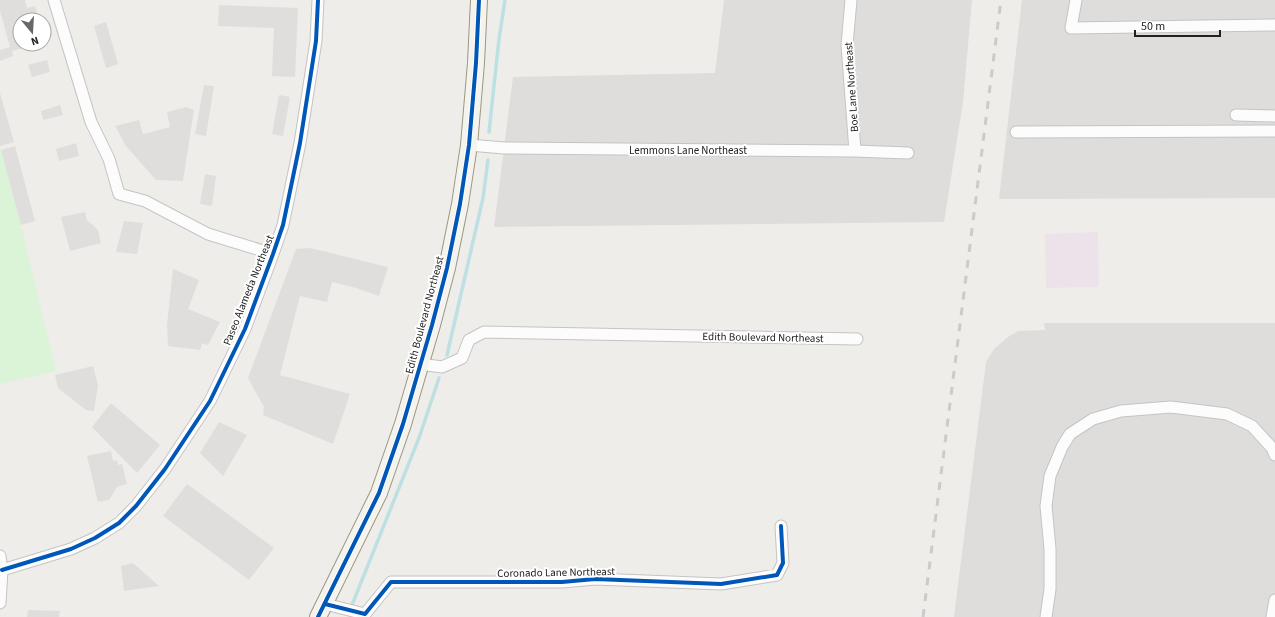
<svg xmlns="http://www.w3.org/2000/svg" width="1275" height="617" font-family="'Source Sans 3',sans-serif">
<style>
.residential{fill:#dedddb}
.industrial{fill:#ece3ea}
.park{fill:#dbf4d7}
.parking{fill:#dfdedd}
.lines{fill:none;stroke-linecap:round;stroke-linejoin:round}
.stream{stroke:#bee0e2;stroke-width:3.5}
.street-casing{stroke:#c5c4c2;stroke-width:13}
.secondary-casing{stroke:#9a9882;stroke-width:18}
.street{stroke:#fdfcfc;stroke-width:11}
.secondary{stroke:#f4f3ed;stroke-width:16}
.rail{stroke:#cbcbcb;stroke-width:3;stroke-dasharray:8 8;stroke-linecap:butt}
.cycleway-casing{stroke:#fff;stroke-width:6}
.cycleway{stroke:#0057b8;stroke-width:4}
.labels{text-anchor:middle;stroke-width:4;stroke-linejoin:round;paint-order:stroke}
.street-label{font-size:11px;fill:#212121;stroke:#fff}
</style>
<rect width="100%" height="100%" fill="#efedea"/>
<!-- residential -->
<path class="residential" d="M724 0H972L963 102 944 222 494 227 513 77 715 73Z
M1022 0H1275V198L999 199Z
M1044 323H1275V617H954L986 362 994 349 1008 337 1018 331 1045 330Z"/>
<!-- industrial -->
<path class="industrial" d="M1098 232 1099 287 1046 288 1045 234Z"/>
<!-- park -->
<path class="park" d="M0 146 21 225 56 371 0 384Z"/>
<!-- parking -->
<path class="parking" d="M0 0H25L27 8 35 6 39 20H20V44H30L24 48 12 51 13 56 0 61V50L10 47 0 11Z
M219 5 298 8 295 77 272 76 274 28 218 26Z
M106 22 118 64 106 68 94 26Z
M47 60 50 72 32 77 28 65Z
M204 85 214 86 206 136 195 134Z
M0 93 14 142 0 146Z
M279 95 290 97 283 136 272 134Z
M60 105 63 115 43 120 41 111Z
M186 107 194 110 183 181 156 180 126 146 115 126 139 120 143 134 170 127 167 112Z
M76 143 79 156 59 161 56 149Z
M15 146 35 221 21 225 1 150Z
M205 174 216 176 212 206 200 204Z
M85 212 87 220 98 230 101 243 70 251 61 217Z
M124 221 143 223 137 254 116 252Z
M310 248 388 267 379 296 356 288 332 282 327 302 300 296 280 375 350 394 333 444 263 415 264 407 248 378 296 249Z
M173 269 199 280 188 309 220 322 208 345 202 343 200 350 168 346 167 325Z
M93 366 98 385 94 411 86 410 58 388 55 375Z
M111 403 160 445 137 473 92 427Z
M219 422 247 435 223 476 200 453Z
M111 451 113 461 117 460 118 465 122 464 127 484 117 487 109 500 98 502 87 456Z
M187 484 274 548 249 580 163 516Z
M133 563 159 586 124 591 121 566Z
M28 610 60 611 59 617H27Z"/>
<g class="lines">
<!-- stream -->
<path class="stream" d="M489 132 499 39 505 0
M447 355 483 198 488 160
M352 605 419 438 439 378"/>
<!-- street casing -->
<g class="street-casing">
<path id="street" d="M54 0 91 122 109 159 119 194 145 201 208 234 273 254
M851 0 847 45 855 151
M1076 0 1071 28 1275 25
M1236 115 1275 116
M1016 132 1275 131
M469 145 504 148 855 151 908 153
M420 364 442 367 462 358 469 340 484 332 857 339
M0 556 2 570 0 603
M2 570 71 549 95 538 119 523 136 506 165 469 210 401 245 329 273 254 283 225 300 143 316 41 318 0
M325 604 365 614 391 582H562L595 579 721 584 777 575 783 563 781 526
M1046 617 1050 589V549L1046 506 1050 476 1062 447 1070 434 1093 419 1121 411 1171 407 1227 414 1252 426 1272 448 1275 455
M1272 617 1275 600"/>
</g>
<!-- secondary casing -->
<g class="secondary-casing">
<path id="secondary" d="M318 617 379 493 403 424 432 325 447 268 460 204 469 145 476 63 479 0"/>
</g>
<!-- street -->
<use href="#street" class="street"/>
<!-- secondary -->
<use href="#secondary" class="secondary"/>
<!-- rail -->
<path class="rail" d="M923 617 1001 0"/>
<!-- cycleway casing -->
<g class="cycleway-casing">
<path id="cycleway" d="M2 570 71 549 95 538 119 523 136 506 165 469 210 401 245 329 273 254 283 225 300 143 316 41 318 0
M325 604 365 614 391 582H562L595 579 721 584 777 575 783 563 781 526
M318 617 379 493 403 424 432 325 447 268 460 204 469 145 476 63 479 0"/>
</g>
<!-- cycleway -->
<use href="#cycleway" class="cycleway"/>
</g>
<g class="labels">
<!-- street labels -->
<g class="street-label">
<text transform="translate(851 87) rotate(-94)" y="4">Boe Lane Northeast</text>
<text x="688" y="154">Lemmons Lane Northeast</text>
<text transform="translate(248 290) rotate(-68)" y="4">Paseo Alameda Northeast</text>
<text transform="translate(424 315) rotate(-75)" y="4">Edith Boulevard Northeast</text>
<text transform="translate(763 337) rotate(1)" y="4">Edith Boulevard Northeast</text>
<text transform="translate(556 572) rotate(-1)" y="4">Coronado Lane Northeast</text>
</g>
</g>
<!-- north arrow -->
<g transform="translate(32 32) rotate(162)"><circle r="19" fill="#ffffff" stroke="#a6a6a6"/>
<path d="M0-3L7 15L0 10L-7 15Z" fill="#696867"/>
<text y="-6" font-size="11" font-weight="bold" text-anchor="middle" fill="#212121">N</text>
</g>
<!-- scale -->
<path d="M1135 30v6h85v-6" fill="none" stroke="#212121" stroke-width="2"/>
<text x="1141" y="30" font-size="12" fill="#212121" stroke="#ffffff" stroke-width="3" paint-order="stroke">50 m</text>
</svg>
